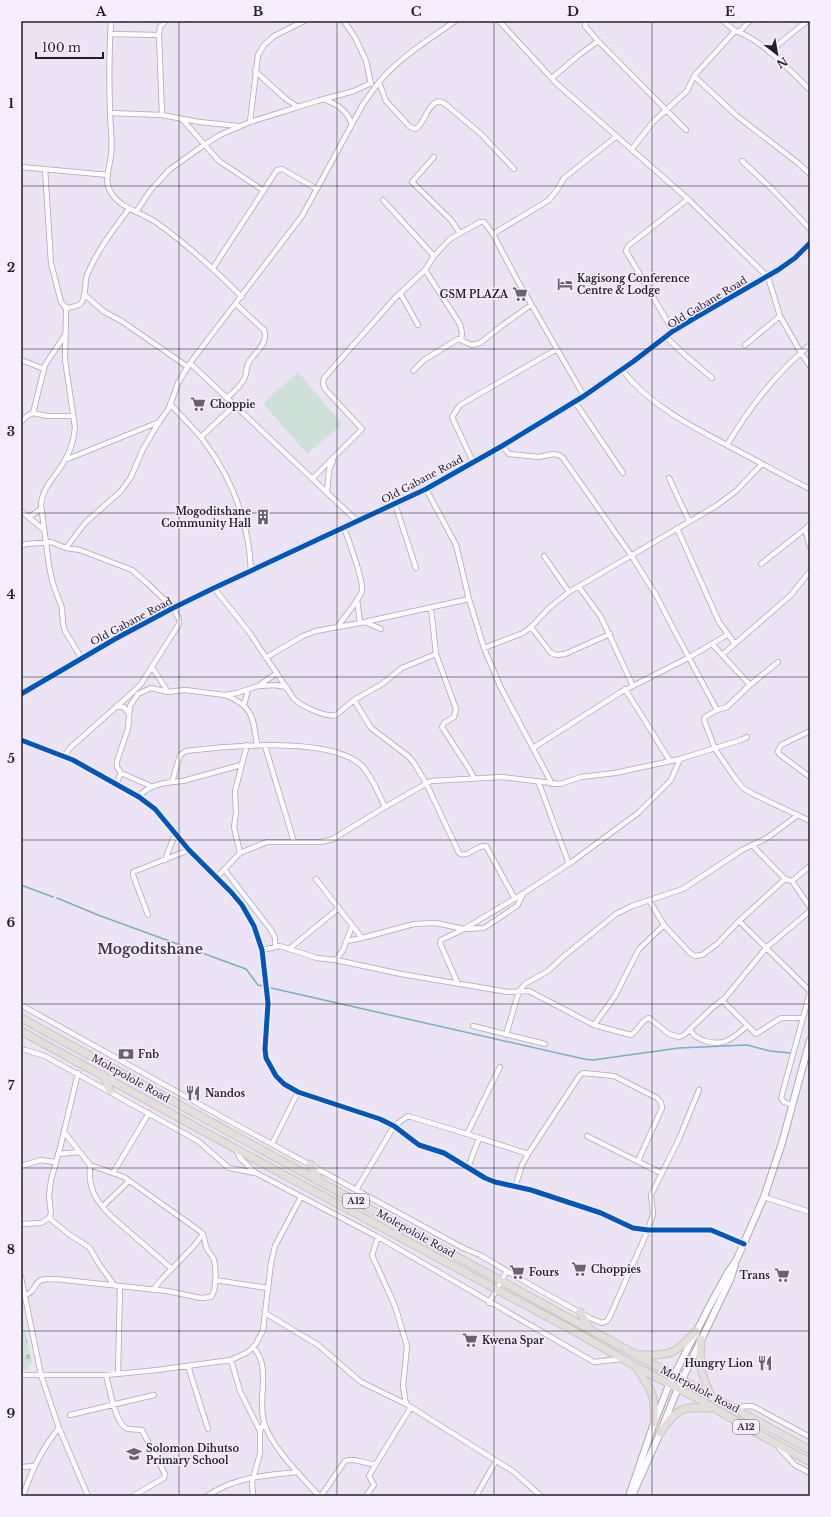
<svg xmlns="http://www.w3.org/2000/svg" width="831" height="1517" font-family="'Libre Baskerville',serif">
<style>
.cemetery{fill:url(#cemetery-stones)}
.pitch{fill:#cde1d9}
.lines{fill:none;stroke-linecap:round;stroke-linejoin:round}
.stream{stroke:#79b0c3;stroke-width:1.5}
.minor-casing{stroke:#ada7b3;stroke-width:6}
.tertiary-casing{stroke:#ada7b3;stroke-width:8}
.secondary-casing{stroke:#ada7b3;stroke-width:8}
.primary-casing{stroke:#c8c4cc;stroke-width:9}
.minor{stroke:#fcfbfd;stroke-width:4.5}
.tertiary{stroke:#fcfbfd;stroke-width:5.5}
.secondary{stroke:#fcfbfd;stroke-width:6}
.primary{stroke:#e2deda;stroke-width:7}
.cycleway-casing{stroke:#f6edff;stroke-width:8}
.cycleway{stroke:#0057b8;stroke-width:5}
.grid{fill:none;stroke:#231e28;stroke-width:1;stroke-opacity:0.55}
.labels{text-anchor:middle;stroke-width:3;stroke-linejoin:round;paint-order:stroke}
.shield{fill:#f6edff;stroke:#625c68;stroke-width:1}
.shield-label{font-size:9px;font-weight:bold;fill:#231e28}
.poi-label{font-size:10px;font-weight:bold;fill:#231e28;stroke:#f6edff;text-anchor:start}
.street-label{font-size:10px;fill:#231e28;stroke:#f6edff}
.district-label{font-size:14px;font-weight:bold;fill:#42364d;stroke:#f6edff}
.neatline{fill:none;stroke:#231e28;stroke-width:1.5}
.grid-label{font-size:13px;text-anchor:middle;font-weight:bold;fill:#231e28}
</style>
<defs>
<pattern id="cemetery-stones" width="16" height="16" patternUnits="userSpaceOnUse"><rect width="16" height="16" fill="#cde1d9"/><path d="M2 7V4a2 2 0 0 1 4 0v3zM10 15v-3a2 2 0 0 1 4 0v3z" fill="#b0c1ba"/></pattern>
</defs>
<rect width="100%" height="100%" fill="#ece4f4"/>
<!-- cemetery -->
<path class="cemetery" d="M21 1313 32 1362 26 1370H21Z"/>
<!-- pitch -->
<path class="pitch" d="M298 372 342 424 307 454 263 403Z"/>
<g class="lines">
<!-- stream -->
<path class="stream" d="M21 885 53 897
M57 898 98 915 246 969 258 985 263 986
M271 988 584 1059 593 1060 679 1048 747 1045 770 1051 791 1053"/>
<!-- minor casing -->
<g class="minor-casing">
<path id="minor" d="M111 21C109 51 109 82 110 112 110 126 113 141 111 155 110 166 104 180 110 191 119 208 139 211 154 221 186 243 215 270 242 297
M344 21 356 39 366 61 371 84
M499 21 556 83 688 199 768 277 780 316 801 353 810 366
M586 21 585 26 598 41 686 130
M723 21 735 31
M739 32C766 44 789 69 810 90
M110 34 159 35
M769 52 807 21
M255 71 286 99 298 107
M694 76 737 116 798 163 810 174
M552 78 579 55 598 41
M379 82 386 101 410 127 416 129C426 121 426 107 438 101L444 103 481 134 514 169
M324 99C338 105 347 110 352 125
M110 113 162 115 199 122 239 126
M162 115 159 35 160 27 166 21
M182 119 219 161 264 191
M250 122 258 55 264 45 274 36 304 21
M632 149 653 122 687 91 694 76 735 31 739 32 750 21
M434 157 412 182 451 220 460 233
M742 161 773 190 810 229
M21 167 108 175
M45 169 51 263 61 302 66 308V312L65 360 75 427C74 438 71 450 65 460 57 476 42 486 41 505L49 566 53 584 62 608 63 624 65 631 82 659
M383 200 434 256
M136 212 150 191 169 170 204 145 220 135 250 122 317 101 354 91 371 83
M493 234 549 200 557 190 564 178 617 136
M213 268 277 170 282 169 317 189
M425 270 460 324 462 333 461 340
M400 293 418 325
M85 295 103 311 123 322 188 367
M66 308C71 307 79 307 82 302 87 293 84 283 87 275 97 251 113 230 128 210
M673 331 626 251 628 246 688 199
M666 337 685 355 712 378
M745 345 780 316
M21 360 44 369
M190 363 357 521
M622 370C652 408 697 429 740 452 763 464 786 477 810 489
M413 371 424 360 458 339 472 345 480 343 504 324 531 305
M227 398C234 392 242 385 245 377 247 372 246 366 249 362 255 352 269 343 264 330L236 304
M575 402 623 473
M170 404C181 416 193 427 203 440 232 478 249 523 251 571
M33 413 45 365 65 335
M21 422 27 416 33 413 47 416H73
M202 436 235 405
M727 445C749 408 776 373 810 345
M502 446 509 454 539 457 553 454 559 455 563 458 631 555 656 595 673 628 717 710
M65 460 159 422
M473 462 452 417 460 405 557 349
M313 478 362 429 325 389 323 383 324 378 395 298 425 270 434 256 450 239 480 222H484L493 234 515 276 584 396
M669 478 689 521
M426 489 456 545 469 599 484 648 500 686 552 784
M327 492 329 470 333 461
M395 504 416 568
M21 511 43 529
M29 517 41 509
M810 524 805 529 810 547
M677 528 719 622 735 644
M21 546 26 544 51 542 66 548 80 550 132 570 147 583 173 608 179 619V624L141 684 134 691 71 747 64 756
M66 548 85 523 121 491 131 477 143 449 159 422 169 408 178 383 190 363 302 216 363 104C369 96 374 88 380 81 400 57 430 39 455 21
M544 556 569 592
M761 564 805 529
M579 587 601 617 633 686
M214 588 249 632 294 699C301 706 327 718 336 715L354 700 382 684 402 668 436 654
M357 599 360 623
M431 608 436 654 456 709 454 717 444 723 442 727 468 767 474 778
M365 622 381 629
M337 627C344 618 359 600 362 591 364 582 348 538 344 528
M531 627 551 653 557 655 565 654 610 634
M713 645 750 685 778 662
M484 648 523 633 531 627 549 608 569 592 716 506 736 491 762 464
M722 655 791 595 810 571
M267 657 303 636 316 631 360 623 469 599
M152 667 168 692
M750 685 727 707 717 710 705 717 704 720 715 749 735 778 743 788 753 794 810 821
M259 686 274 685 287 687
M625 689 670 761
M225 695C253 706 253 717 257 745
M354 700 371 728 408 756 414 763 426 783 459 853C467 859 476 845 486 846L515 899
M244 705 248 690
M116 707H124L129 714
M810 731 781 745 778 751 779 754 810 777
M21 740 73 760 139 797 155 809 189 850 231 892 242 905 254 926 262 950 268 1003 265 1049 266 1058 276 1076 284 1084 298 1092 380 1119 394 1126 419 1145 444 1153 485 1178 495 1182 531 1190 601 1213 633 1228 648 1230H711L744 1244
M265 746 294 842
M533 748 621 692 688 658 727 635
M538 781 569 864
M172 782 183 781 241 765
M116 784 121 773
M153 787 121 773 117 767V761L128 729 130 706 138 694 151 688 168 692 185 690 225 695 237 693 258 686 277 673
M139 797C145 787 161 783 172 782L180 755 186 751C226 746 329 736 361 765 371 774 379 795 385 807
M240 853 234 827 236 813 235 791 247 745
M165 860 175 834
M224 869 271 930 275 938V947
M216 878 240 853 267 842H321L333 839 385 807 431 781 502 777 560 784 581 777 615 773 680 759 741 740 747 737
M316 879 362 938
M785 879 792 881 810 866
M792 881 810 907
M649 900 664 925 690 953 695 956 702 955 717 944 739 921 785 879 752 845
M148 915 133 875V872L189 850
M739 921 810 991
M347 941 362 938 414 924 436 923 464 929 484 928 517 906 524 893
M289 949 339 908
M262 950 280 946 317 958 336 960 401 974 508 992 529 991 594 1025 631 1035C638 1031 641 1020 649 1018L669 1034 679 1037 684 1035 712 1008 725 998 766 948 810 911
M336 960 343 950 352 926
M458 984 440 943 441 940 464 929 524 893 573 861 638 813 671 780 680 759
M722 1000 756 1034 781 1018H803
M21 1005 224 1118 463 1248 480 1255 534 1287 590 1318 602 1323 607 1321 610 1316 648 1230 653 1214 651 1195 679 1139 699 1090
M594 1025 615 996 639 949 664 925
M473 1026 545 1044
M690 1030C695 1037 698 1038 705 1041 724 1047 733 1038 747 1026
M506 1035 519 991 525 984 548 971 563 957 616 914 632 906 683 889 742 850 767 838 798 815
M25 1050 45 1056 198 1141 229 1168 255 1173
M792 1105 784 1102 781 1098 810 992
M467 1134 500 1067
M587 1136 661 1173
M272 1144 298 1092
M236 1149 240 1158 256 1173 378 1237 594 1362 622 1359
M58 1154 79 1152
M90 1165C88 1188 95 1200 111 1216L172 1269
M21 1166 41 1160 55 1162
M468 1168 479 1138
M113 1173 149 1113
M515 1187 522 1165 528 1154 580 1075 583 1073 614 1076 657 1098 661 1102 662 1108 638 1161
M356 1190 394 1126 408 1116 467 1134 528 1154
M764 1197 810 1212
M103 1206 129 1181
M49 1218 70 1235 89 1247 99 1264 114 1285
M21 1224 41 1223 49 1218 51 1213 49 1196 51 1180 60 1148 78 1073
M378 1237 372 1255 395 1306 407 1346 403 1386 406 1404
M21 1277 41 1375 59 1428 88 1496
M215 1280 268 1288
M153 1290 160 1281 193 1247 203 1234
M25 1295C36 1292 33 1284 41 1280 45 1279 50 1279 55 1279L167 1291 201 1298 211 1297C217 1289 216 1269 214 1260 213 1256 209 1253 207 1249 204 1243 206 1237 201 1232L124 1177 90 1165 64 1132
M489 1303 507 1271
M265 1313 318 1345 361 1382 406 1404 514 1472 541 1496
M253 1347C272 1367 257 1397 264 1422 271 1447 301 1476 319 1496
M231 1360 240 1391 260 1431 264 1423
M188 1366 208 1429
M118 1374 120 1286
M21 1375H106L157 1370 231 1360 248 1352 256 1344 263 1330 271 1263 275 1246 301 1197
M106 1375C109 1386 115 1423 126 1428 130 1430 137 1429 142 1430L143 1432 165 1474 164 1478 133 1496
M735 1407 752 1406 756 1408 810 1437
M70 1415 154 1395
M779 1448 795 1465 810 1473
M21 1467 35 1466
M23 1496C31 1472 42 1448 59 1428
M207 1496C235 1477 266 1475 298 1472
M253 1496 252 1482 260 1454V1431
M321 1496 345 1461C356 1457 366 1465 376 1464L411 1407
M366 1496 374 1485 369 1476 376 1464
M476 1496 496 1461"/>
</g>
<!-- tertiary casing -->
<g class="tertiary-casing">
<path id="tertiary" d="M21 694 115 639 173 608 214 588 426 489 502 446 584 396 634 361 673 331 693 319 778 270 795 258 810 243"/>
</g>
<!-- secondary casing -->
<g class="secondary-casing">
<path id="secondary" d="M629 1496 654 1423 669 1385 709 1307 728 1272 736 1261 764 1197 782 1143 810 1040
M632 1496 660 1433 678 1388 730 1280 735 1265"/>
</g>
<!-- primary casing -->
<g class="primary-casing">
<path id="primary" d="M21 1018 810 1450
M21 1031 236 1149 574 1331 637 1367 702 1401 757 1433 810 1462
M103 1075 110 1091
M310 1164 320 1181
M580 1312 589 1328
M701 1339C699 1364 700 1371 710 1394
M638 1355C670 1355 674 1356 696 1331
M637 1368C653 1392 655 1394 654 1423
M660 1433C678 1407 681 1407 712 1408"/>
</g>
<!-- minor -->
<use href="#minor" class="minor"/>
<!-- tertiary -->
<use href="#tertiary" class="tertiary"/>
<!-- secondary -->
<use href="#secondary" class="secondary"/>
<!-- primary -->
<use href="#primary" class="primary"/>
<!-- cycleway casing -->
<g class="cycleway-casing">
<path id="cycleway" d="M21 694 115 639 173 608 214 588 426 489 502 446 584 396 634 361 673 331 693 319 778 270 795 258 810 243
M21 740 73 760 139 797 155 809 189 850 231 892 242 905 254 926 262 950 268 1003 265 1049 266 1058 276 1076 284 1084 298 1092 380 1119 394 1126 419 1145 444 1153 485 1178 495 1182 531 1190 601 1213 633 1228 648 1230H711L744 1244"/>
</g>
<!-- cycleway -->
<use href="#cycleway" class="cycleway"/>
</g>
<!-- grid -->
<path class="grid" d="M179 21V1496M337 21V1496M494 21V1496M652 21V1496M21 186H810M21 349H810M21 513H810M21 677H810M21 840H810M21 1004H810M21 1168H810M21 1331H810"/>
<!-- icons -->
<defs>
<g id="hotel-bare" transform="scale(1.2)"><path d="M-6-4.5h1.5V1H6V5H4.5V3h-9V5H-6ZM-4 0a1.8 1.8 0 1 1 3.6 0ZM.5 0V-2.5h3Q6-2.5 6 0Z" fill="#69636f" stroke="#f6edff" stroke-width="2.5" paint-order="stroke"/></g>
<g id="supermarket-bare" transform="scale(1.2)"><path d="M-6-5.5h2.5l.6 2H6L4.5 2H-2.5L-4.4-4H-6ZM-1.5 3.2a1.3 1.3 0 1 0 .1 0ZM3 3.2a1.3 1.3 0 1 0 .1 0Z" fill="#69636f" stroke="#f6edff" stroke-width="2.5" paint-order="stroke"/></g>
<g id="building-bare" transform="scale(1.2)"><path d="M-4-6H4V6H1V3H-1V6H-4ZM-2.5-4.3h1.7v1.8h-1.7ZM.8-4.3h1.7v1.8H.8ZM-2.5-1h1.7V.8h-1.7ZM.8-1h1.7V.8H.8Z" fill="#69636f" stroke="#f6edff" stroke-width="2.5" paint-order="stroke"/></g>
<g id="bank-bare" transform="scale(1.2)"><path d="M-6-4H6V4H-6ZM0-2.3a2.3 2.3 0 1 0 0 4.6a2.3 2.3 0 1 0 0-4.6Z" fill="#69636f" stroke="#f6edff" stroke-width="2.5" paint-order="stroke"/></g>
<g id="restaurant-bare" transform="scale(1.2)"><path d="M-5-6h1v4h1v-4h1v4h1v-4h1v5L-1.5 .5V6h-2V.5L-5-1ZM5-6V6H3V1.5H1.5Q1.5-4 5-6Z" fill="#69636f" stroke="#f6edff" stroke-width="2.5" paint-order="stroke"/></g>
<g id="school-bare" transform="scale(1.2)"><path d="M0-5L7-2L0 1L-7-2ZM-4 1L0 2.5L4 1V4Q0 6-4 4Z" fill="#69636f" stroke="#f6edff" stroke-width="2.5" paint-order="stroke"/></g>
</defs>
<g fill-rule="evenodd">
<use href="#hotel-bare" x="565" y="284"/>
<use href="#supermarket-bare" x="520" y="294"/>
<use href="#supermarket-bare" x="198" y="404"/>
<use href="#building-bare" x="263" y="517"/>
<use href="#bank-bare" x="126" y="1054"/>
<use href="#restaurant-bare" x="193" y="1093"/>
<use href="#supermarket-bare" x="579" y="1269"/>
<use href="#supermarket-bare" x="517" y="1272"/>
<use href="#supermarket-bare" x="782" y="1275"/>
<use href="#supermarket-bare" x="470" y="1340"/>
<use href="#restaurant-bare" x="765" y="1363"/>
<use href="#school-bare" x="134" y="1454"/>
</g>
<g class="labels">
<!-- shield labels -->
<g class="shield">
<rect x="343" y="1194" width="26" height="14" rx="3"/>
<rect x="733" y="1420" width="26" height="14" rx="3"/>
</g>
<g class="shield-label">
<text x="356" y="1204">A12</text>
<text x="746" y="1430">A12</text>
</g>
<!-- poi labels -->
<g class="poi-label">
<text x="577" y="282">Kagisong Conference<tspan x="577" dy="12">Centre &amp; Lodge</tspan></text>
<text x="508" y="298" text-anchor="end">GSM PLAZA</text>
<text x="210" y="408">Choppie</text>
<text x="251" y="515" text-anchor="end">Mogoditshane<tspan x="251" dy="12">Community Hall</tspan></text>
<text x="138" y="1058">Fnb</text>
<text x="205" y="1097">Nandos</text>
<text x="591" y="1273">Choppies</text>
<text x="529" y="1276">Fours</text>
<text x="770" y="1279" text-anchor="end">Trans</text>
<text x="482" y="1344">Kwena Spar</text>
<text x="753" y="1367" text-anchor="end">Hungry Lion</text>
<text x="146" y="1452">Solomon Dihutso<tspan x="146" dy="12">Primary School</tspan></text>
</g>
<!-- street labels -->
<g class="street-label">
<text transform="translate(707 302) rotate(-31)" y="4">Old Gabane Road</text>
<text transform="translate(422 479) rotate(-28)" y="4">Old Gabane Road</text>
<text transform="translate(131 621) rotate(-28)" y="4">Old Gabane Road</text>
<text transform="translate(131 1078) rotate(29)" y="4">Molepolole Road</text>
<text transform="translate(416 1233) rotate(29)" y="4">Molepolole Road</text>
<text transform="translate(700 1389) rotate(28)" y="4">Molepolole Road</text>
</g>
<!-- district labels -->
<g class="district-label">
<text x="150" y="954">Mogoditshane</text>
</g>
</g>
<!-- border -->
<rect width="831" height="1517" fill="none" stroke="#f6edff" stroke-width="44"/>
<!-- north arrow -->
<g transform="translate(777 54) rotate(149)" stroke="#f6edff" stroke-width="3" paint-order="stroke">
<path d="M0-3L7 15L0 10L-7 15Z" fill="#231e28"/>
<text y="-6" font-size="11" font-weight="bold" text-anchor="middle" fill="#231e28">N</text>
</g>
<!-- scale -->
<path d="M36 52v6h67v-6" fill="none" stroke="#231e28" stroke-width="2"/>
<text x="42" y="52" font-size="12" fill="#231e28" stroke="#f6edff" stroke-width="3" paint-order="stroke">100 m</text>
<rect x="22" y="22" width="787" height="1473" class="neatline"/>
<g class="grid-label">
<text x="101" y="16">A</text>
<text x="258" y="16">B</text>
<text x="416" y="16">C</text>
<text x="573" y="16">D</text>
<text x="730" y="16">E</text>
<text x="11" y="108">1</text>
<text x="11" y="272">2</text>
<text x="11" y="436">3</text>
<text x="11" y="599">4</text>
<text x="11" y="763">5</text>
<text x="11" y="927">6</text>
<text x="11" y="1090">7</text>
<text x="11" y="1254">8</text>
<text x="11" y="1418">9</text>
</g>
</svg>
